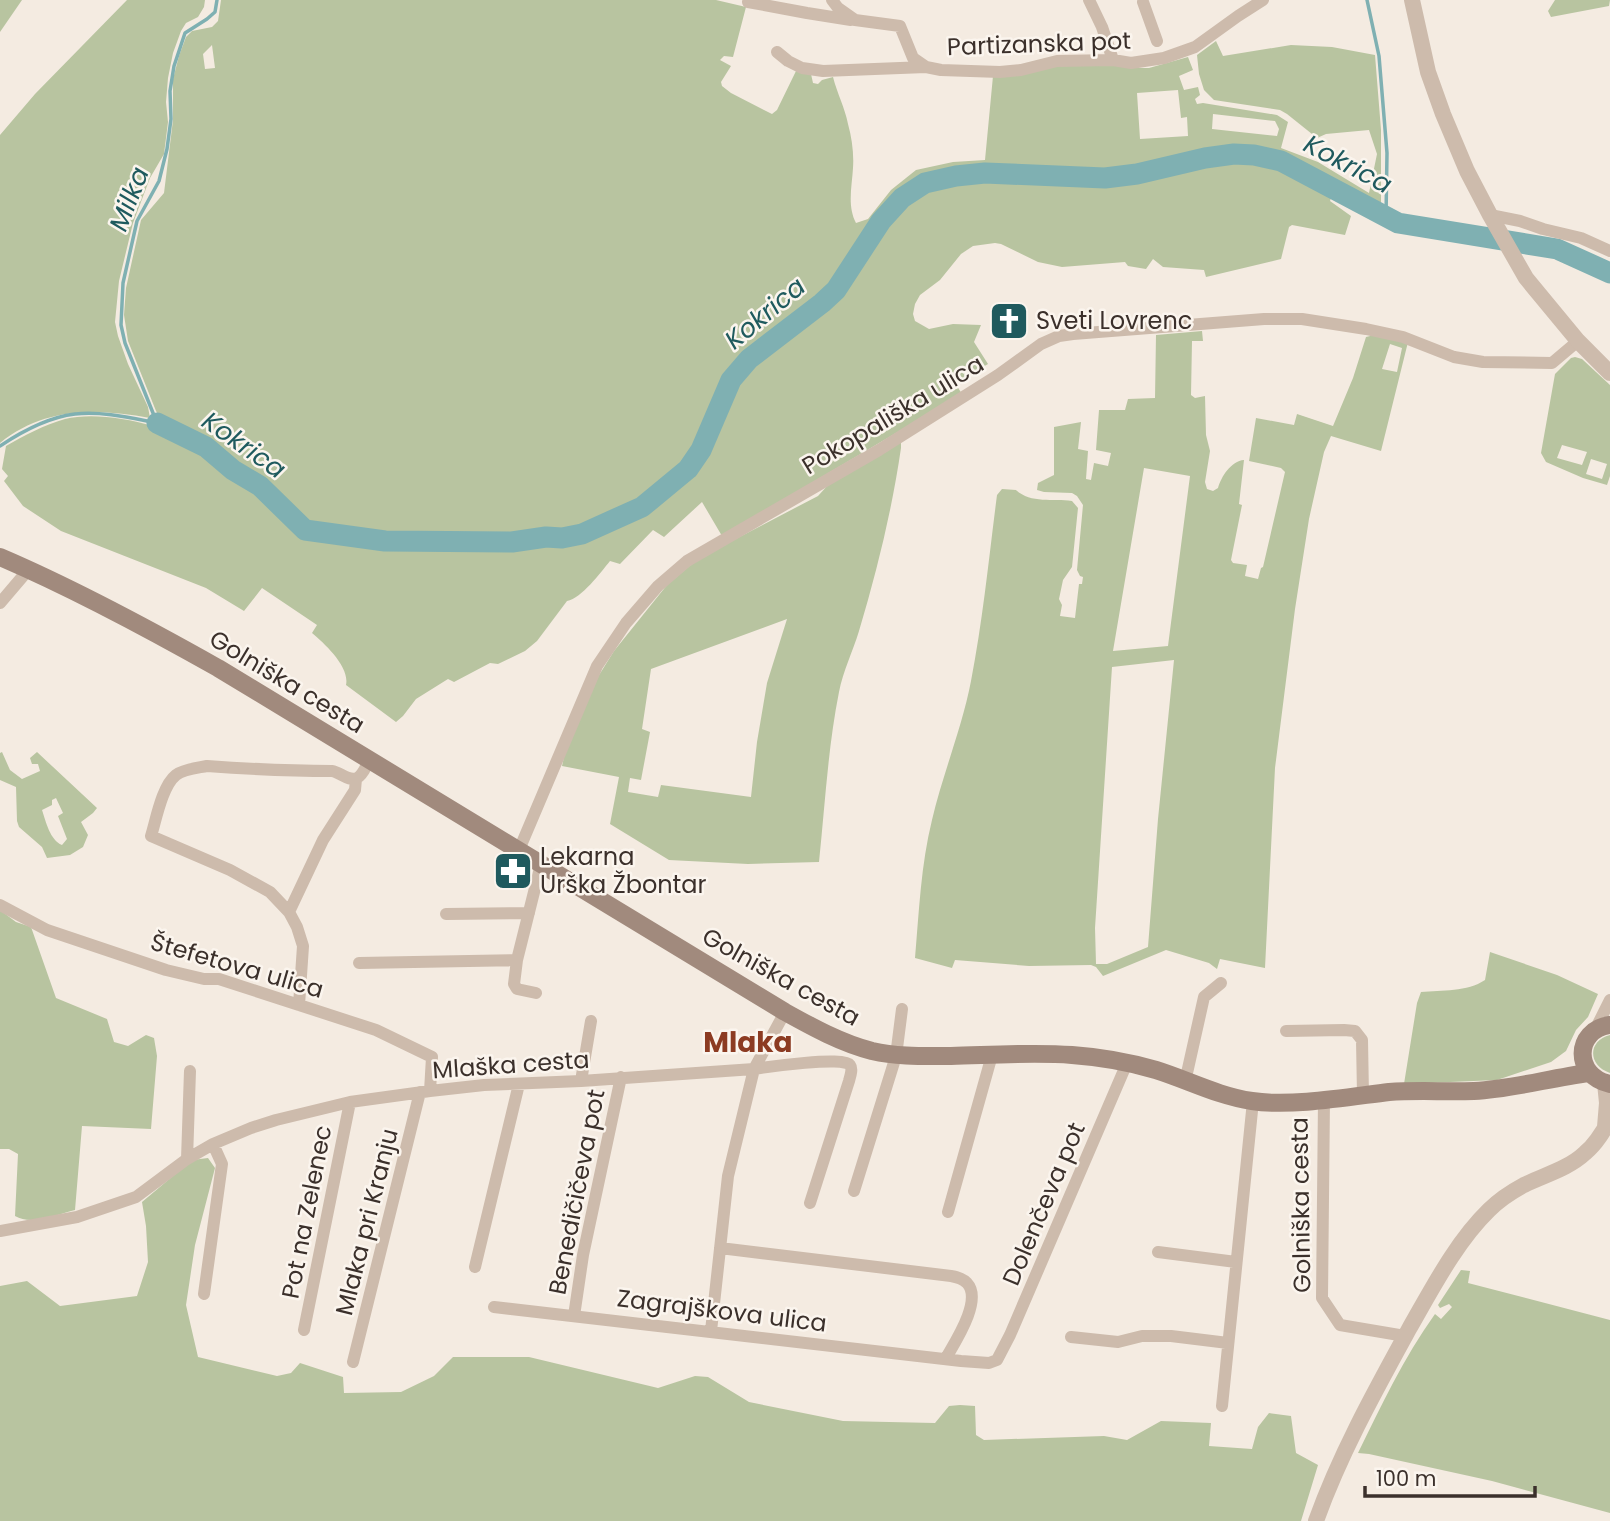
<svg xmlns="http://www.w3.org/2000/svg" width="1610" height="1521" font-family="Poppins,sans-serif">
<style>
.green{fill:#b8c4a0;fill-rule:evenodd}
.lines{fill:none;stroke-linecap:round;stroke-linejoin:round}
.stream{stroke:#7fb0b2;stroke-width:3.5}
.river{stroke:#7fb0b2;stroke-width:21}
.minor{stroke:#cdbbac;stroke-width:12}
.tertiary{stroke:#cdbbac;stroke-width:16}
.secondary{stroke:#a18a7d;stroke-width:18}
.labels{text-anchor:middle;stroke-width:5;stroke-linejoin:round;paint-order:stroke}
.street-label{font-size:24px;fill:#3b302b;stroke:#fbf5ee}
.poi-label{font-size:24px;fill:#3b302b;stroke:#fbf5ee;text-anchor:start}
.water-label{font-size:26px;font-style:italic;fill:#1f5a5e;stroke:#fbf5ee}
.quarter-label{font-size:28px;font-weight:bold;fill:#8c3b22;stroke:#fbf5ee}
</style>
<rect width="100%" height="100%" fill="#f4ebe1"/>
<!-- green -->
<path class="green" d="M0 0H22L0 32Z
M127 0H205L204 7 198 17 186 23 181 31 173 53 168 78 166 102 168 122 164 154 150 178 133 223 119 281 115 322 118 336 128 364 148 407 150 418C97 408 44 407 0 443V135L35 94Z
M221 0H716L746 7 733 57 724 56 720 60 731 66 721 82 722 86 731 93 772 114 777 110 796 71 811 74 813 83 818 84 822 80 833 77C837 93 845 108 848 124 852 138 854 154 853 168 852 186 847 206 856 223L868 219 891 190 916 170 953 162 985 160 993 76 1055 66 1109 64 1136 68H1149L1188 57 1193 70 1179 76 1184 90 1198 87 1200 95 1195 99 1197 104 1203 103 1277 115 1288 122 1281 148 1318 162 1369 193 1377 154 1369 130 1326 134 1317 138 1287 114 1280 110 1214 100 1204 90 1199 74 1197 55 1216 41 1223 56 1291 45 1332 47 1375 55 1381 130V208C1356 198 1335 182 1311 170 1292 160 1272 154 1251 151 1208 143 1168 166 1126 171 1115 172 1105 170 1095 170 1086 170 1077 172 1068 172 1013 174 952 156 904 192 868 219 856 267 825 298 813 310 800 316 785 323L784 330 747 358 728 376 718 395 710 423 698 449 686 462 663 479 660 484 647 497 630 509 579 533 560 535 545 534 510 539 495 538 492 541 495 544 513 547 550 540H575L599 532 649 510 668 497 688 476 703 456 716 417 749 361 821 307 838 292 887 221 904 202 922 190 938 184 958 179 993 177 1058 179 1105 184 1141 179 1200 162 1237 159 1257 160 1280 166 1305 177 1331 198 1330 201 1351 216 1345 235 1292 225 1289 227 1281 259 1206 277 1204 270 1163 267 1153 259 1146 269 1128 266 1125 262 1062 267 1038 262 1001 244 995 243 973 246 961 254 940 280 920 295 915 304 913 314 915 321 929 329 953 324 981 325 974 342 988 364 955 383 962 394 722 536 702 502 664 537 653 530 620 564 610 561C600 573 582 598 567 601L537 641 525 651 498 664 490 663 454 682 448 679 416 699 403 716 396 722 346 685C350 667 325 644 312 633L317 625 262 588 244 611 206 588 61 531 23 506 4 481 8 476 2 469 6 446C25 435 44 425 65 419 105 409 173 427 206 450 213 455 220 462 227 467H232L203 440 162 420 156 411 128 341 124 315 126 288 141 220 164 193 173 120V79L179 56 186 37 192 31 212 27 218 21ZM212 45 215 68 205 69 203 54ZM1178 90 1181 118 1187 117 1188 136 1140 139 1137 93ZM1213 114 1275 121 1279 129 1277 136 1212 129Z
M1555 0H1610L1609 6 1551 17 1548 11Z
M1202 331 1203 341H1192L1191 395 1195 398 1205 396 1206 435 1210 451 1205 482 1207 489 1213 491 1218 488C1221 477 1231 461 1244 460L1239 504 1242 505 1231 560 1233 563 1247 565 1245 576 1258 579 1261 568 1263 567 1285 472 1281 468 1249 461 1256 418 1294 425 1297 414 1333 426 1353 378 1366 337 1374 335 1408 342 1381 451 1331 436 1324 452 1309 519 1295 609 1275 768 1265 968 1220 959 1217 969 1209 963 1166 950 1103 976 1096 967 1091 965 1029 966 955 960 952 968 915 958C919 912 921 864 932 820 943 773 962 728 971 681 983 619 989 557 997 495L1002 489 1016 490C1031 504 1053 498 1072 501L1078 508 1072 567 1063 580 1059 599 1062 605 1060 616 1075 618 1079 584H1082L1083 577 1080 576 1077 570 1083 505 1077 496 1072 493 1044 492 1037 490 1038 483 1054 475V427L1081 422 1078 449 1088 451 1086 479 1091 480 1094 463 1108 466 1111 453 1096 450 1099 410H1125L1128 399 1155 398 1156 335ZM1390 344 1402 348 1397 372 1382 369ZM1144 468 1190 476 1168 646 1113 651ZM1174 660 1158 819 1148 947 1107 964H1096L1095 928 1112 667Z
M1575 357 1582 359 1610 385V476L1607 485 1583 478 1546 462 1541 453 1555 374 1571 358ZM1562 445 1587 452 1582 465 1557 458ZM1591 459 1607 464 1602 479 1586 474Z
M901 442V448C892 510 877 571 859 631 853 651 843 671 839 692 828 747 825 805 819 862L748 864 669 860 610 824 619 777 562 766 564 757 596 680 614 651 667 585 699 558 818 496 828 485ZM787 619 767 683 757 742 751 797 661 785 658 797 628 792 630 778 641 780 650 732 642 729 651 669Z
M2 752 10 770 22 779 40 771 38 764H32L30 758 37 752 97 808 93 813 81 822 88 835 83 847 70 855 47 858 42 847 19 827 17 821 16 787 0 780V753ZM56 798 63 813 58 816 67 839 62 845C50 840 46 822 42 810L52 805V800Z
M0 910 16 922 31 927 56 998 107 1019 114 1042 128 1046 146 1035 154 1038 157 1056 151 1129 82 1126 75 1210C58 1214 32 1226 15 1216L18 1154 9 1149H0Z
M1490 952 1557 975 1598 994 1588 1017 1576 1030 1566 1051 1551 1062 1497 1080 1404 1084 1417 1003 1421 992C1442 990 1467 992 1485 980Z
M1610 1035V1073C1588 1066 1587 1041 1610 1035Z
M208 1158 215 1168 195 1245 186 1305 198 1357 277 1376 291 1373 300 1363 343 1377 344 1393 401 1392 434 1376 453 1357H529L658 1388 695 1376 708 1377 749 1402 843 1421 935 1423 949 1406 960 1405 975 1406 976 1435 984 1440 1104 1436 1127 1440 1161 1421 1211 1423 1209 1446 1252 1449 1258 1427 1269 1413 1291 1416 1296 1453 1318 1465 1301 1521H0V1286L27 1281 60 1306 137 1296 148 1262 146 1226 142 1202 192 1160Z
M1461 1270 1470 1271 1468 1283 1610 1320V1513L1492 1481 1369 1454 1358 1453C1381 1406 1404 1357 1435 1314L1441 1319 1452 1307 1449 1304 1440 1308 1438 1305Z"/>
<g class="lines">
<!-- stream -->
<path class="stream" d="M1367 0 1379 56 1387 153 1386 217
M0 446C21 432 50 417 75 414 102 411 131 418 157 423L125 343 121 325 123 283 137 221 159 181 167 149 171 119 170 91 174 66 185 33 207 19 215 12 217 0"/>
<!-- river -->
<path class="river" d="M157 423 206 447 233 470 260 486 305 530 385 541 512 542 546 537 562 538 582 534 642 507 688 469 701 450 731 380 749 359 822 303 836 290 881 221 902 198 925 183 956 176 985 173 1105 178 1137 174 1205 158 1234 154 1254 155 1281 161 1398 223 1557 249 1610 273"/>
<!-- minor -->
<path class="minor" d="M832 0 838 8 855 20 900 26 913 58 926 67 941 70 1000 72 1021 70 1057 61 1113 60 1131 63 1164 58 1195 47 1238 16 1263 0
M1089 0 1102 27 1113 60
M748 2 807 13 851 20
M1143 2 1157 41
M777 52 788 61 802 68 823 71 926 67
M1490 215 1520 221 1543 229 1581 238 1610 251
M0 603 29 569
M519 850 597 666 626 623 658 586 687 561 879 450 998 375 1041 344 1059 336 1073 334 1264 319H1302L1366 329 1403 337 1454 357 1483 362 1552 363 1578 341
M0 905 47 930 166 970 204 979H219L376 1030 432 1057 430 1091
M289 912 323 840 355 790 356 779
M446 914 529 913
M359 963 517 960
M536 993 517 989 514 984 517 960 541 864
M299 1005 303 946 297 927 289 912 270 892 230 870 151 836C156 820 162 786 176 775 184 769 197 768 207 766 249 769 290 771 332 771 340 772 349 782 357 778 363 775 366 766 369 761
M1595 1030 1610 1000
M1286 1031 1344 1030 1355 1031 1362 1040 1363 1095
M581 1081 591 1021
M1185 1082 1204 997 1221 983
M1324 1099 1322 1298 1340 1325 1405 1336
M187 1159 190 1071
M854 1191 896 1056 902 1009
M948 1212 992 1055
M0 1231 77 1217 136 1197 187 1159 213 1144 251 1128 276 1120 350 1102 430 1091 484 1085 581 1081 754 1069 785 1012
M720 1248 951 1276C957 1277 963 1279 967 1283 983 1300 955 1342 946 1358
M1158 1252 1236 1262
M475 1267 519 1084
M204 1294 222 1164 213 1144
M494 1307 961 1361 989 1363 997 1360 1010 1335 1127 1063
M574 1316 583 1255 621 1077
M304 1330 350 1102
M711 1331 728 1176 754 1069C767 1067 844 1056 850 1065 853 1069 850 1077 849 1081L810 1203
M1071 1337 1118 1342 1142 1336H1171L1228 1343
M353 1362 420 1092
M1222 1406 1253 1101"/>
<!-- tertiary -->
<path class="tertiary" d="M1412 0 1428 72 1443 114 1467 171 1490 215 1526 278 1578 341 1610 373
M1605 1127 1607 1103 1605 1083
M1316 1521C1340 1454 1375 1391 1409 1329 1432 1289 1456 1242 1489 1210 1499 1200 1511 1192 1524 1185 1544 1175 1568 1169 1585 1153 1596 1144 1603 1132 1610 1119"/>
<!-- secondary -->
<path class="secondary" d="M0 557C75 589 147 628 218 668L785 1012C812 1027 841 1043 872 1051 898 1057 924 1056 951 1056 991 1055 1032 1052 1072 1055 1100 1057 1129 1062 1156 1070 1188 1080 1218 1096 1252 1101 1291 1107 1348 1097 1389 1092 1417 1090 1445 1092 1474 1091 1513 1089 1550 1078 1589 1073
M1610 1025C1574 1030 1573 1076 1610 1084"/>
</g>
<!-- icons -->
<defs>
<g id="church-square" transform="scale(2.0125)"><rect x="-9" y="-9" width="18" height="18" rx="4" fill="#1f5a5e" stroke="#fbf5ee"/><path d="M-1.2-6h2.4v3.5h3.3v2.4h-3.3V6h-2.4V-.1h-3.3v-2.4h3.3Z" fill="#fff"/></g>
<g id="pharmacy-square" transform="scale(2.0125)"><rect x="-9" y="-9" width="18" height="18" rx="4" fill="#1f5a5e" stroke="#fbf5ee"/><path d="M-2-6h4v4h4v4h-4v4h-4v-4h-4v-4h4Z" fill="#fff"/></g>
</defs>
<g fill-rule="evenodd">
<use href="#church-square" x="1009" y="321"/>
<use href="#pharmacy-square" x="513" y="871"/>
</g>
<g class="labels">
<!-- street labels -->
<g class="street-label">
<text transform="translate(1039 44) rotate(-2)" y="8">Partizanska pot</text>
<text transform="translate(893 415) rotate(-31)" y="8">Pokopališka ulica</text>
<text transform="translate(287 682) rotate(31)" y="8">Golniška cesta</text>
<text transform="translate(237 966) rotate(16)" y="8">Štefetova ulica</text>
<text transform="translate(781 977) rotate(29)" y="8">Golniška cesta</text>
<text transform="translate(511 1065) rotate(-4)" y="8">Mlaška cesta</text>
<text transform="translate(577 1192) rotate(-79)" y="8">Benedičičeva pot</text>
<text transform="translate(1044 1204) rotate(-67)" y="8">Dolenčeva pot</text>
<text transform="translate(1301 1205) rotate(-91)" y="8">Golniška cesta</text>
<text transform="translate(307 1212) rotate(-79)" y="8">Pot na Zelenec</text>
<text transform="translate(367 1222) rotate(-76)" y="8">Mlaka pri Kranju</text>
<text transform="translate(722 1311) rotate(7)" y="8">Zagrajškova ulica</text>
</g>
<!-- poi labels -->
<g class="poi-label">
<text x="1036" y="329">Sveti Lovrenc</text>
<text x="540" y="865">Lekarna<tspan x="540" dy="28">Urška Žbontar</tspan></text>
</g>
<!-- water labels -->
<g class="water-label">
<text transform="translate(1348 164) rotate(28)" y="9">Kokrica</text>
<text transform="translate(129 199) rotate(-69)" y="9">Milka</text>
<text transform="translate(765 313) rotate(-40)" y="9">Kokrica</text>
<text transform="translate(244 445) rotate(35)" y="9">Kokrica</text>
</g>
<!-- quarter labels -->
<g class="quarter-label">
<text x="748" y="1052">Mlaka</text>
</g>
</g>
<!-- scale -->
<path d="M1365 1486v10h170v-10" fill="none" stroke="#3b302b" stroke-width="3.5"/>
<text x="1376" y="1486" font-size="21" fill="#3b302b" stroke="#fbf5ee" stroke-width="5" paint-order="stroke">100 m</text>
</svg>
